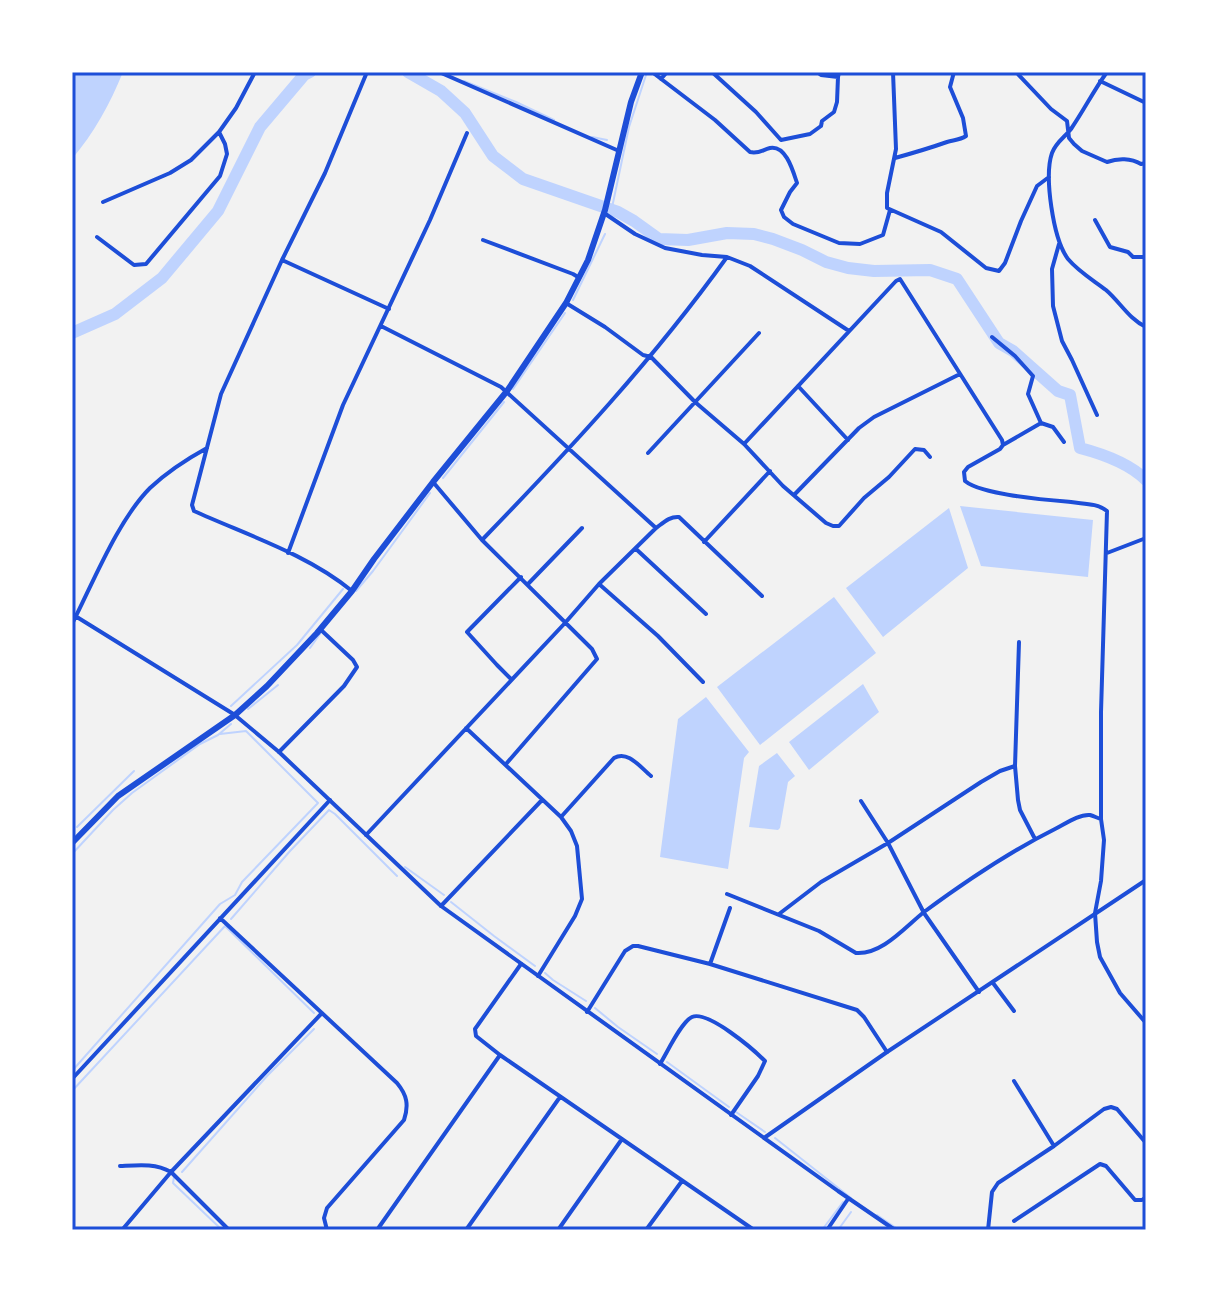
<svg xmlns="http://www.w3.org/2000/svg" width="1218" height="1302" font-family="Ubuntu,sans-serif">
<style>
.water{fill:#bfd3fe}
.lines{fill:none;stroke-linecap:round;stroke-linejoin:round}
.stream{stroke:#bfd3fe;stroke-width:2}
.river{stroke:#bfd3fe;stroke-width:12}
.minor{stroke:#1d4ed8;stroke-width:4}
.tertiary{stroke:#1d4ed8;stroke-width:4}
.primary{stroke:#1d4ed8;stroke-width:6}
.neatline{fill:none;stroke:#1d4ed8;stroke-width:3}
</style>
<rect width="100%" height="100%" fill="#f2f2f2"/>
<!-- water -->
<path class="water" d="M72 72H123C110 104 94 133 72 159Z
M960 506 1093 520 1088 577 981 566Z
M949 508 968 568 883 637 846 588Z
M834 597 876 653 760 745 717 687Z
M863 684 879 712 809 770 789 742Z
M706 697 749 752 744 758 728 869 660 857 678 719Z
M777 753 795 776 788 782 780 828 778 830 749 827 759 766Z"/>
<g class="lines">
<!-- stream -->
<path class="stream" d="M464 81 516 102 554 120
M592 137 607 140
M610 217 629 127 646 75
M573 300 605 234
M513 389 565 313
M443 478 504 402
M356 591 373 571 430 493
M310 648 320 634
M231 706 297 645 343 589
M248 709 278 685
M77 827 134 771
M72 854 113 810 132 793 200 744 218 735 231 724
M405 867 444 895
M451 902 494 936 535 966
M231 919 290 851 329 810 335 814 397 876
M545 973 553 980 586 1001
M595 1008 618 1027 657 1054
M667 1062 729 1107
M72 1071 220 904 235 895 242 882 318 803 246 731 220 734
M72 1091 225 926 314 1013
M736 1112 765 1132
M775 1138 851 1198
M182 1172 267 1076 314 1029
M174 1177 173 1183 222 1230
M877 1215 899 1230
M822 1230 843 1202
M838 1230 851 1212"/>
<!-- river -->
<path class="river" d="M408 72 441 91 465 113 493 156 523 179 618 212 634 221 659 239 688 240 727 233 754 234 773 239 802 250 826 262 848 268 874 271 930 270 957 279 999 343 1013 351 1058 391 1070 395 1080 448C1103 454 1129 463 1146 480
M72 333 115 314 162 278 218 211 260 127 304 75 310 72"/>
<!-- minor -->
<path class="minor" d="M439 72 619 151
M652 72 715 120 750 152C759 154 762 150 770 148 786 145 793 171 797 183L790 192 781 210 784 217 793 224 839 243 860 244 883 235 890 210
M712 72 756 112 781 140 810 134 821 126 822 121 834 112 837 102 838 77
M817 72 821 75 838 77 839 72
M893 72 896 149 887 193V208L941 232 986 268 999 271 1005 263 1021 221 1037 186 1049 177
M1016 72 1051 109 1067 121 1069 138 1074 144 1082 151 1107 162C1118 158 1131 158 1141 164L1146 163
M1107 72C1094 90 1084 110 1071 129 1065 137 1056 142 1052 153 1044 176 1053 239 1068 259 1079 272 1093 280 1106 290 1120 302 1129 319 1146 327
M661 79 667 72
M1100 81 1146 103
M895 158C913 153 930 148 947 142 954 140 960 140 966 136L963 118 950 87 954 72
M103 202 170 173 191 160 219 132 236 108 255 72
M604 213 635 234 665 248 702 255 727 257 750 266 849 331
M1095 220 1110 247 1128 252 1133 257H1146
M97 237 134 265 146 264 220 176 227 154 225 144 219 132
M483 240 573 274 578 277
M1059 244 1052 269 1053 306 1062 341 1072 360 1097 415
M282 260 389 309
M566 303 605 327 643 355 651 357 695 402 744 444 783 486 826 523 833 526H839L864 498 889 477 915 449 924 450 930 457
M381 326 501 387 656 528
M992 337 1015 356 1033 376 1028 394 1041 423
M798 386 848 440
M744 444 896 281 900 279 1002 440 1003 445 1000 449 968 467 964 472 965 481C982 495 1047 500 1071 502 1083 504 1097 503 1107 511L1101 712V819L1104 840 1101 881 1095 913 1097 942 1100 957 1120 993 1146 1023
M1003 445 1041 423 1053 427 1064 442
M648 453 759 333
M433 482 482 540 592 649 597 659 506 764
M794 495 859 428 874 417 960 374
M482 540C570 449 653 360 727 257
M704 542 770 471
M636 549 706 614
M288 553 343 405 430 220 467 133
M1107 553 1146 538
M528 584 582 528
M599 584 658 636 703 682
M352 591C307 554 247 535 194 511L192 505 221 394 282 260 325 173 367 72
M72 614 235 715
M72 624C93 583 118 520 150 488 167 472 187 459 207 448
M1019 642 1015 766 1018 800 1020 810 1035 839
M511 679 497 665 467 632 521 577
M466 728 561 817 571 831 577 846 582 899 575 916 538 976
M279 752 344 686 357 667 353 660 320 629
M861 801 888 843 924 913 979 992
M561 817 614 758C628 750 640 767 651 776
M366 835 565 623 599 584 656 528C663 523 670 516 679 517L762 596
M727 894 819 931 856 953C882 955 905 927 924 912 966 881 1009 852 1055 829 1065 824 1079 814 1090 815 1094 816 1097 818 1101 819
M441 906 542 800
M779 914 821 882 888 843 981 782 1000 771 1015 766
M220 918 397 1083C407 1095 409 1105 404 1120L327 1208 324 1218 327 1230
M521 964 475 1029 476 1036 500 1055 754 1230
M710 964 730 908
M993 983 1014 1011
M587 1012 625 951 633 946H638L710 964 857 1010 864 1017 887 1052
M660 1064C667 1053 681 1022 692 1017 708 1010 754 1050 765 1061L758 1076 731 1115
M72 1079 330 800
M1014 1081 1054 1146
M120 1166C139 1165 155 1163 171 1172L229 1230
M1014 1221 1100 1164 1106 1166 1135 1200H1142L1146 1197
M122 1230 171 1172 322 1013
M377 1230 500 1055
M466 1230 560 1097
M558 1230 622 1139
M646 1230 682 1181
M988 1230 992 1192 998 1183 1054 1146 1104 1109 1111 1107 1117 1109 1146 1143"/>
<!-- tertiary -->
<path class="tertiary" d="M236 716 279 752 441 906 838 1191 895 1230
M764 1138 887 1052 1146 880
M827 1230 848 1199"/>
<!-- primary -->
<path class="primary" d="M72 843 118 796 235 715 267 686 317 633 352 591 374 559 433 482 507 391 566 303 588 260 605 210 631 102 642 72"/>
</g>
<!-- border -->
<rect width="1218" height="1302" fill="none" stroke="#ffffff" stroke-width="148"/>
<rect x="74" y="74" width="1070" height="1154" class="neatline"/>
</svg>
